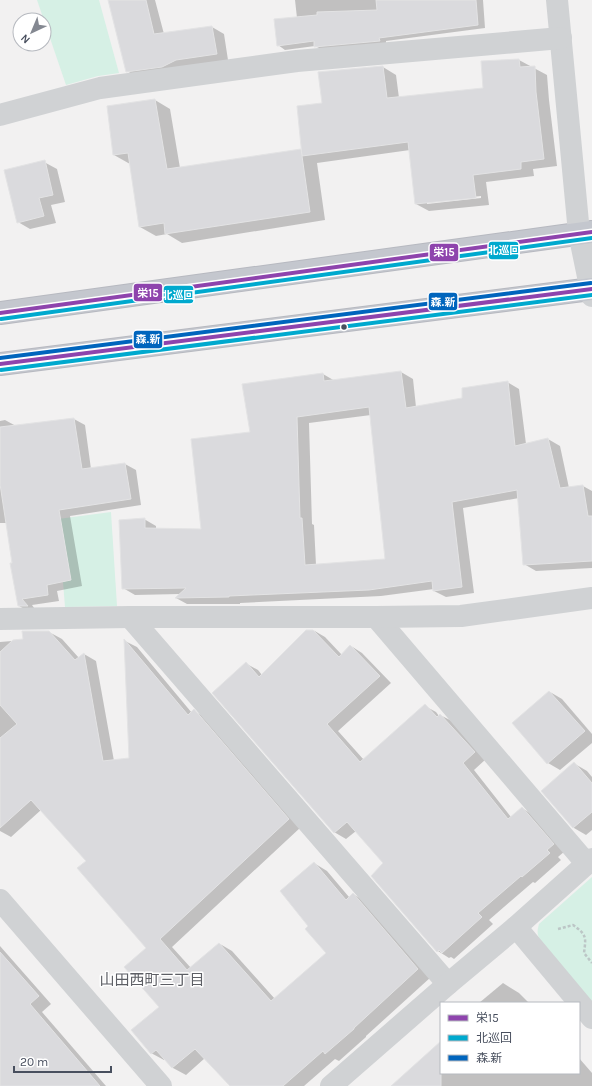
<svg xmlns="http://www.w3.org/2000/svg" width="592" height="1086" viewBox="0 0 592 1086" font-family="Karla,'Noto Sans JP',sans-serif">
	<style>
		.green { fill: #d6f0e5 }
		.shadow { fill: #0003; fill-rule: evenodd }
		.building { fill: #dadadd; stroke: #e3e3e4; fill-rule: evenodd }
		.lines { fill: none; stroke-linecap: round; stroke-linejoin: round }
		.trunk-casing { stroke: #b7b9c0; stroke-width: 24 }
		.path { stroke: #bcc6c6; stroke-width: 2.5; stroke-dasharray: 3 2; stroke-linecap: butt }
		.minor { stroke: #d0d2d4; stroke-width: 22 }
		.trunk { stroke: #c4c7ce; stroke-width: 22 }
		.bus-1-casing { stroke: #fff; stroke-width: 7 }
		.bus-2-casing { stroke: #fff; stroke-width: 7 }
		.bus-3-casing { stroke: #fff; stroke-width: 7 }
		.bus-1 { stroke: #8e44ad; stroke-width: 4 }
		.bus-2 { stroke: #00a9ce; stroke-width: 4 }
		.bus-3 { stroke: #0065bd; stroke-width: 4 }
		.bus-dot { fill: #484f5e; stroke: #fff; stroke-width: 1.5 }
		.labels { text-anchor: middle; stroke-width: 3; stroke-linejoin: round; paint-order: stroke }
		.neighbourhood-label { font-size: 15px; fill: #5d5f65; stroke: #fff }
		.line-badge { stroke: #fff; stroke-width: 1.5 }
		.badge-label { font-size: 11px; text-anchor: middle; font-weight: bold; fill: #fff }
	</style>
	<rect width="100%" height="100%" fill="#f2f1f1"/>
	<g class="green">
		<polygon points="37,0 99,0 119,73 98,76 66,85"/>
		<polygon points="111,512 117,606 65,607 58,519"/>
		<path d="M592,877V1003L540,940C537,934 537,931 539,924Z"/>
	</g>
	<g class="shadow">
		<polygon points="109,0 155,0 164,34 212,27 224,34 228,60 139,78 127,71"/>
		<polygon points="295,0 483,0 485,28 386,41 386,45 323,50 315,46 285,50 278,45 297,18"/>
		<path d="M519,60L547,75L549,100L557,166L533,169L534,176L486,182L489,205L429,211L416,204L410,150L317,163L325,220L182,243L167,234L156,236L140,227L130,164L114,155L155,100L170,109L180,168L301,150L303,151L323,104L383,67L396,75L399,98L484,89ZM481,196V198L427,204V202Z"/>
		<polygon points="44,162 57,169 65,202 51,205 56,223 30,229 18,222"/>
		<path d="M401,372L413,379L416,407L463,399L507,382L519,389L526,444L548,439L560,446L569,488L583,486L592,491V568L536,571L524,564L519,498L463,508L474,593L446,597L434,591V589L381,596L240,603V604H187L176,598L180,594L135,595L123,588L144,519L156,526V529L202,530L251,433L323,374L335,381ZM371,415L387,560L316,565L314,525L312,524L309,423Z"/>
		<polygon points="74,419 85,425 91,469 125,464 136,470 141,505 70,516 82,586 57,591 59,601 32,605 37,612 30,612 19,606 7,523 0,523 0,421 5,420 16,426"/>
		<polygon points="313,630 325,637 342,655 351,646 362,653 391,683 338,731 364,760 425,706 436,712 439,716 440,715 452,721 486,759 474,770 511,817 522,808 533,815 565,851 558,857 561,860 535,883 533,882 489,920 493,924 454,959 451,957 449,958 438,951 384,863 356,831 346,839 334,832 247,664 258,670 262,675"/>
		<polygon points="49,632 62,639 79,658 84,654 96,661 114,761 130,759 125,641 137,647 192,713 194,711 206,718 301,827 172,947 191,968 220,944 232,951 275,999 327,953 310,926 314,863 327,871 349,897 353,894 365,901 431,977 366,1036 366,1037 339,1061 335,1059 304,1086 230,1086 205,1058 186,1075 173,1068 165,1059 164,1060 151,1053 160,1007 147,948 87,861 41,810 11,837 0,831 0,642 24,640"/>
		<polygon points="550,692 562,699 592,734 592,743 560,770 548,763"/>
		<polygon points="575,764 587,771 592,777 592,830 586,835 574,828 542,791"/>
		<polygon points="0,946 51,1004 42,1012 106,1086 0,1086"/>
		<polygon points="503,983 519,993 529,1003 479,1003"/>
		<polygon points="441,1042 441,1073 579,1073 579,1058 592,1073 592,1086 392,1086"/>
	</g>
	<g class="building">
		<polygon points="108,0 146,0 154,34 212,26 217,54 176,60 162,67 126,72"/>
		<polygon points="376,0 476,0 478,25 379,38 380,41 314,47 314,41 277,46 274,19 317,15 317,12 377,10"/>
		<polygon points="519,59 520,67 535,66 536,92 544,159 521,162 521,169 473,175 476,198 415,204 408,142 302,156 297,106 322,103 318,72 383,66 387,98 483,88 481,61"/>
		<polygon points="155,99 167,169 301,149 310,212 165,234 164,223 139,227 128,153 113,155 107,106"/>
		<polygon points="45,160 53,195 39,198 44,216 17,223 4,170"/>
		<path d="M401,371L406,408L462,398V388L508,381L515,446L548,438L560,488L583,485L588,516H592V561L523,565L517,490L452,502L462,587L433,591L432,581L369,590L229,596V597L175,598L186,588L122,589L119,520L145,518V528L201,529L191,439L250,432L242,384L323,373L324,381ZM369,407L385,559L305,565L302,518H300L297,417Z"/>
		<polygon points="74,418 82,469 125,463 131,499 59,510 71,580 47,585 48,595 22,599 28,606 18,606 10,563 12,563 0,484 0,427"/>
		<polygon points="306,630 313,630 339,657 350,645 380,676 327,724 360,762 425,704 437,717 440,714 475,752 463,763 508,819 522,807 554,844 547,850 550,853 522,877 521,876 478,913 482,917 442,953 439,950 437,952 371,876 383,863 347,822 334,833 212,693 246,662 259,677"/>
		<polygon points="22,631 49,631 75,660 84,653 103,761 129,758 124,639 188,715 194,709 289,819 160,939 187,970 219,943 271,1001 326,953 305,929 308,926 280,891 314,862 346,900 353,893 418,969 354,1028 354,1029 325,1054 323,1051 283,1086 230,1086 195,1049 172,1068 156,1050 151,1054 131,1030 159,1007 124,967 146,948 77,868 86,861 31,800 0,828 0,738 17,724 0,705 0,652 13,640 23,639"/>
		<polygon points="549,691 585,731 547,764 512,723"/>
		<polygon points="574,762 592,783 592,812 573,828 541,791"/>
		<polygon points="0,952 39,996 30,1004 100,1086 0,1086"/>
		<polygon points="441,1041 441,1086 391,1086"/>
	</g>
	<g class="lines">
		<g class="trunk-casing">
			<g id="trunk">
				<polyline points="0,313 592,232"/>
				<polyline points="0,364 592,289"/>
			</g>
		</g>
		<path class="path" d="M558,929L573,925C587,935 586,937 584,953L592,963"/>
		<g class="minor">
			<polyline points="557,0 579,233 592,296"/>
			<polyline points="0,115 100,88 297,61 561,38"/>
			<polyline points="130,617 448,984"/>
			<polyline points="376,617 587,864"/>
			<polyline points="0,619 130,617 376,617 461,616 592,598"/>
			<polyline points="0,900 161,1086"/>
			<polyline points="516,927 592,1018"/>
			<polyline points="331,1086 448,984 516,927 592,859"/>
		</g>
		<use href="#trunk" class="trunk"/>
		<g class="bus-1-casing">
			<g id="bus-1">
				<polyline points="0,313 592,232"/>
				<polyline points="0,364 592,289"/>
			</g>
		</g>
		<g class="bus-2-casing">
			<g id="bus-2">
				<polyline points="1,319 592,238"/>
				<polyline points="1,370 592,295"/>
			</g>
		</g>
		<g class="bus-3-casing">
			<polyline id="bus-3" points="0,358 591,283"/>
		</g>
		<use href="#bus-1" class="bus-1"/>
		<use href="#bus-2" class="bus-2"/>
		<use href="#bus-3" class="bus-3"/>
	</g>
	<circle class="bus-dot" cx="344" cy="327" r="3.5"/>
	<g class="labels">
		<g class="neighbourhood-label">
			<text x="152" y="985">山田西町三丁目</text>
		</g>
	</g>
	<g class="line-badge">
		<rect x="488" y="241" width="31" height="19" rx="4" fill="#00a9ce"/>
		<rect x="429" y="243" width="30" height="19" rx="4" fill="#8e44ad"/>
		<rect x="133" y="283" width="30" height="19" rx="4" fill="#8e44ad"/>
		<rect x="163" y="285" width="31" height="19" rx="4" fill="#00a9ce"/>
		<rect x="428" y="292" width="30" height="19" rx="4" fill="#0065bd"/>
		<rect x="133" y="330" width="30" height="19" rx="4" fill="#0065bd"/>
	</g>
	<g class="badge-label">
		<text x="504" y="254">北巡回</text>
		<text x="444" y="256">栄15</text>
		<text x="148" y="297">栄15</text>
		<text x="178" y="299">北巡回</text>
		<text x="443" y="306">森.新</text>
		<text x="148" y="343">森.新</text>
	</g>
	<rect x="440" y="1002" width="140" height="72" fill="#ffffff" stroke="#b6b9bf"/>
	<rect x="448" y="1015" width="20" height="6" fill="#8e44ad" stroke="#b6b9bf"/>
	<text x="476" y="1022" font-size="12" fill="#484f5e">栄15</text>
	<rect x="448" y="1035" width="20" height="6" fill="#00a9ce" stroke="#b6b9bf"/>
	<text x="476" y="1042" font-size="12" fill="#484f5e">北巡回</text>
	<rect x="448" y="1055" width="20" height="6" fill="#0065bd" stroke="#b6b9bf"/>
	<text x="476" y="1062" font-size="12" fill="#484f5e">森.新</text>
	<g transform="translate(32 32) rotate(224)"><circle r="19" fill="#ffffff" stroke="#b6b9bf"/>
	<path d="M0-3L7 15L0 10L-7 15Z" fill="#848891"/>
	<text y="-6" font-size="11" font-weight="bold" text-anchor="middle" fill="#484f5e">N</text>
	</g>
	<path d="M14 1066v6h97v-6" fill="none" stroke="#484f5e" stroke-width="2"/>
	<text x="20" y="1066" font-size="12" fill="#484f5e" stroke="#ffffff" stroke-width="3" paint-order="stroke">20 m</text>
</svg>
